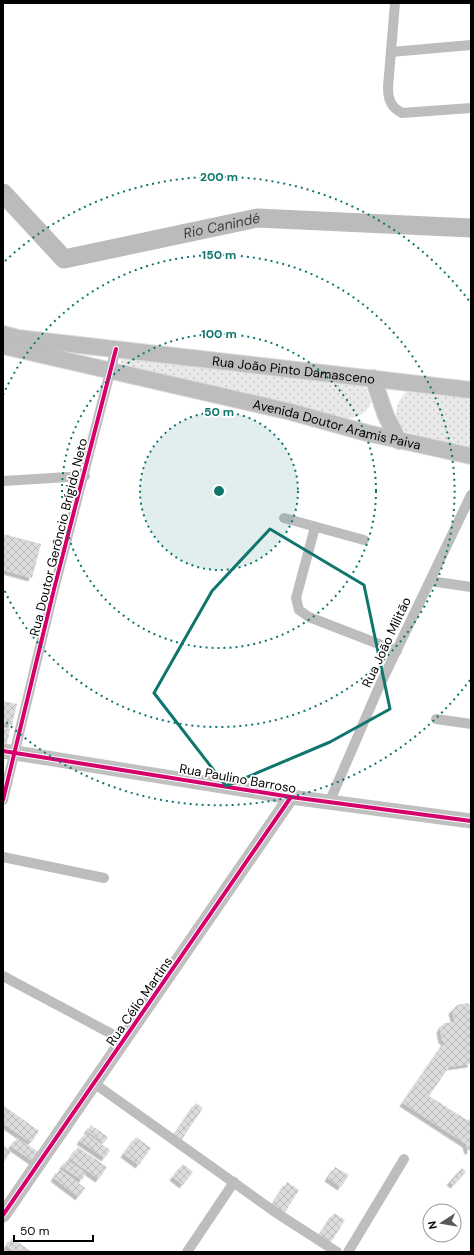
<svg xmlns="http://www.w3.org/2000/svg" width="474" height="1255" viewBox="0 0 474 1255" font-family="'DM Sans',sans-serif">
	<style>
		.park { fill: url(#park-dots) }
		.lines { fill: none; stroke-linecap: round; stroke-linejoin: round }
		.river { stroke: #bbb; stroke-width: 19 }
		.building { fill: url(#building-cross-hatch); filter: url(#shadow) }
		.primary-casing { stroke: #dbdbdb; stroke-width: 18 }
		.street { stroke: #bdbdbd; stroke-width: 10 }
		.secondary { stroke: #c0c0c0; stroke-width: 15 }
		.primary { stroke: #bdbdbd; stroke-width: 16 }
		.cycleway-casing { stroke: #fff; stroke-width: 6 }
		.cycleway { stroke: #d6006c; stroke-width: 4 }
		.marked { fill: none; stroke: #0f766e; stroke-width: 3; stroke-linejoin: round }
		.ring { fill: none; stroke: #0f766e; stroke-width: 2; stroke-dasharray: 2 4 }
		.labels { text-anchor: middle; stroke-width: 3.5; stroke-linejoin: round; paint-order: stroke }
		.street-label { font-size: 13px; fill: #000; stroke: #fff }
		.water-label { font-size: 14px; font-style: italic; fill: #3f3f3f; stroke: #fff }
		.centre { fill: #0f766e; stroke: #fff; stroke-width: 2 }
		.ring-label { font-size: 12px; text-anchor: middle; font-weight: bold; fill: #0f766e; stroke: #fff; stroke-width: 3.5; stroke-linejoin: round; paint-order: stroke }
	</style>
	<defs>
		<pattern id="park-dots" width="8" height="8" patternUnits="userSpaceOnUse"><rect width="8" height="8" fill="#e9e9e9"/><path d="M2 2h.1M6 6h.1" fill="none" stroke="#c6c6c6" stroke-width="1.8" stroke-linecap="round"/></pattern>
		<pattern id="building-cross-hatch" width="8" height="8" patternUnits="userSpaceOnUse"><rect width="8" height="8" fill="#dcdcdc"/><path d="M0 0l8 8M0 8l8-8" fill="none" stroke="#bbb"/></pattern>
		<filter id="shadow"><feDropShadow dx="-3.5" dy="3.5" stdDeviation="0" flood-color="#0004"/></filter>
	</defs>
	<rect width="100%" height="100%" fill="#fff"/>
	<g class="park">
		<path d="M126,355L357,381C367,387 377,402 365,412C359,417 351,418 344,419L126,365L121,363V358Z"/>
		<path d="M410,389L471,396V448L406,432C391,418 394,401 410,389Z"/>
	</g>
	<g class="lines">
		<path class="river" id="s1" d="M3,193L64,259L257,218L471,228"/>
	</g>
	<g class="building">
		<polygon points="3,534 41,544 32,578 3,570"/>
		<polygon points="3,701 17,704 12,725 3,723"/>
		<polygon points="3,728 10,729 7,744 3,743"/>
		<polygon points="467,1003 471,1006 471,1064 449,1067 429,1096 467,1120 471,1119 471,1150 468,1151 466,1144 403,1103 445,1042 442,1040 440,1029 444,1023 455,1022 452,1011 457,1005"/>
		<polygon points="196,1103 203,1108 180,1142 173,1137"/>
		<polygon points="3,1105 39,1131 31,1143 3,1123"/>
		<polygon points="91,1125 108,1137 104,1143 87,1131"/>
		<polygon points="86,1133 110,1150 105,1158 80,1141"/>
		<polygon points="136,1137 151,1148 139,1165 124,1154"/>
		<polygon points="17,1138 40,1153 34,1162 11,1146"/>
		<polygon points="3,1145 11,1151 3,1164"/>
		<polygon points="78,1147 107,1167 99,1179 70,1159"/>
		<polygon points="67,1160 86,1173 82,1180 62,1167"/>
		<polygon points="183,1164 193,1172 183,1185 173,1177"/>
		<polygon points="335,1167 349,1175 341,1187 328,1178"/>
		<polygon points="462,1168 466,1172 454,1185 450,1182"/>
		<polygon points="60,1169 85,1188 79,1197 54,1178"/>
		<polygon points="287,1182 299,1190 285,1212 273,1204"/>
		<polygon points="334,1213 345,1220 331,1242 320,1235"/>
		<polygon points="12,1238 32,1252 15,1252 7,1246"/>
	</g>
	<g class="lines">
		<g class="primary-casing">
			<g id="primary">
				<path id="s2" d="M3,334L18,338L471,390"/>
				<path id="s3" d="M3,346L291,412L367,433L471,456"/>
				<polyline points="373,378 386,416 399,441"/>
			</g>
		</g>
		<g class="street">
			<path d="M395,3L388,87C388,100 391,107 402,113L471,108"/>
			<polyline points="391,52 471,45"/>
			<polyline points="3,481 85,476"/>
			<polyline points="284,518 364,540"/>
			<polyline points="315,527 296,598 299,610 309,617 397,651"/>
			<polyline points="430,581 471,587"/>
			<polyline points="436,719 471,724"/>
			<polyline points="3,800 54,589 116,349"/>
			<polyline points="329,803 379,687 471,495"/>
			<polyline points="3,857 104,878"/>
			<polyline points="3,976 123,1040"/>
			<polyline points="95,1084 275,1212 337,1252"/>
			<polyline points="187,1252 234,1182"/>
			<polyline points="348,1252 404,1159"/>
		</g>
		<g class="secondary">
			<polyline points="3,751 291,797 471,821"/>
			<polyline points="3,1215 291,797"/>
		</g>
		<use href="#primary" class="primary"/>
		<g class="cycleway-casing">
			<g id="cycleway">
				<polyline points="3,751 291,797 471,821"/>
				<polyline points="3,800 54,589 116,349"/>
				<polyline points="3,1215 291,797"/>
			</g>
		</g>
		<use href="#cycleway" class="cycleway"/>
	</g>
	<path class="marked" d="M270,529L364,585L390,709L330,742L226,786L154,693L212,591Z"/>
	<circle cx="219" cy="491" r="79" fill="#0f766e" fill-opacity=".12"/>
	<g class="ring">
		<circle cx="219" cy="491" r="79"/>
		<circle cx="219" cy="491" r="157"/>
		<path d="M3 395A236 236 0 1 1 3 587"/>
		<path d="M470 680A314 314 0 0 1 5 721M5 261A314 314 0 0 1 470 302"/>
	</g>
	<g class="labels">
		<g class="street-label">
			<text dy="5" stroke="none"><textPath href="#s2" startOffset="293">Rua João Pinto Damasceno</textPath></text>
			<text dy="5" stroke="none"><textPath href="#s3" startOffset="343">Avenida Doutor Aramis Paiva</textPath></text>
			<text transform="translate(58 537) rotate(-76)" y="5">Rua Doutor Gerôncio Brígido Neto</text>
			<text transform="translate(386 642) rotate(-65)" y="5">Rua João Militão</text>
			<text transform="translate(238 778) rotate(10)" y="5">Rua Paulino Barroso</text>
			<text transform="translate(139 1001) rotate(-55)" y="5">Rua Célio Martins</text>
		</g>
		<g class="water-label">
			<text dy="5" stroke="none"><textPath href="#s1" startOffset="251">Rio Canindé</textPath></text>
		</g>
	</g>
	<circle cx="219" cy="491" r="6" class="centre"/>
	<g class="ring-label">
		<text x="219" y="181">200 m</text>
		<text x="219" y="259">150 m</text>
		<text x="219" y="338">100 m</text>
		<text x="219" y="416">50 m</text>
	</g>
	<rect width="474" height="1255" fill="none" stroke="#000000" stroke-width="8"/>
	<g transform="translate(442 1223) rotate(258)"><circle r="19" fill="#ffffff" stroke="#999999"/>
	<path d="M0-3L7 15L0 10L-7 15Z" fill="#595959"/>
	<text y="-6" font-size="11" font-weight="bold" text-anchor="middle" fill="#000000">N</text>
	</g>
	<path d="M14 1235v6h79v-6" fill="none" stroke="#000000" stroke-width="2"/>
	<text x="20" y="1235" font-size="12" fill="#000000" stroke="#ffffff" stroke-width="3" paint-order="stroke">50 m</text>
</svg>
